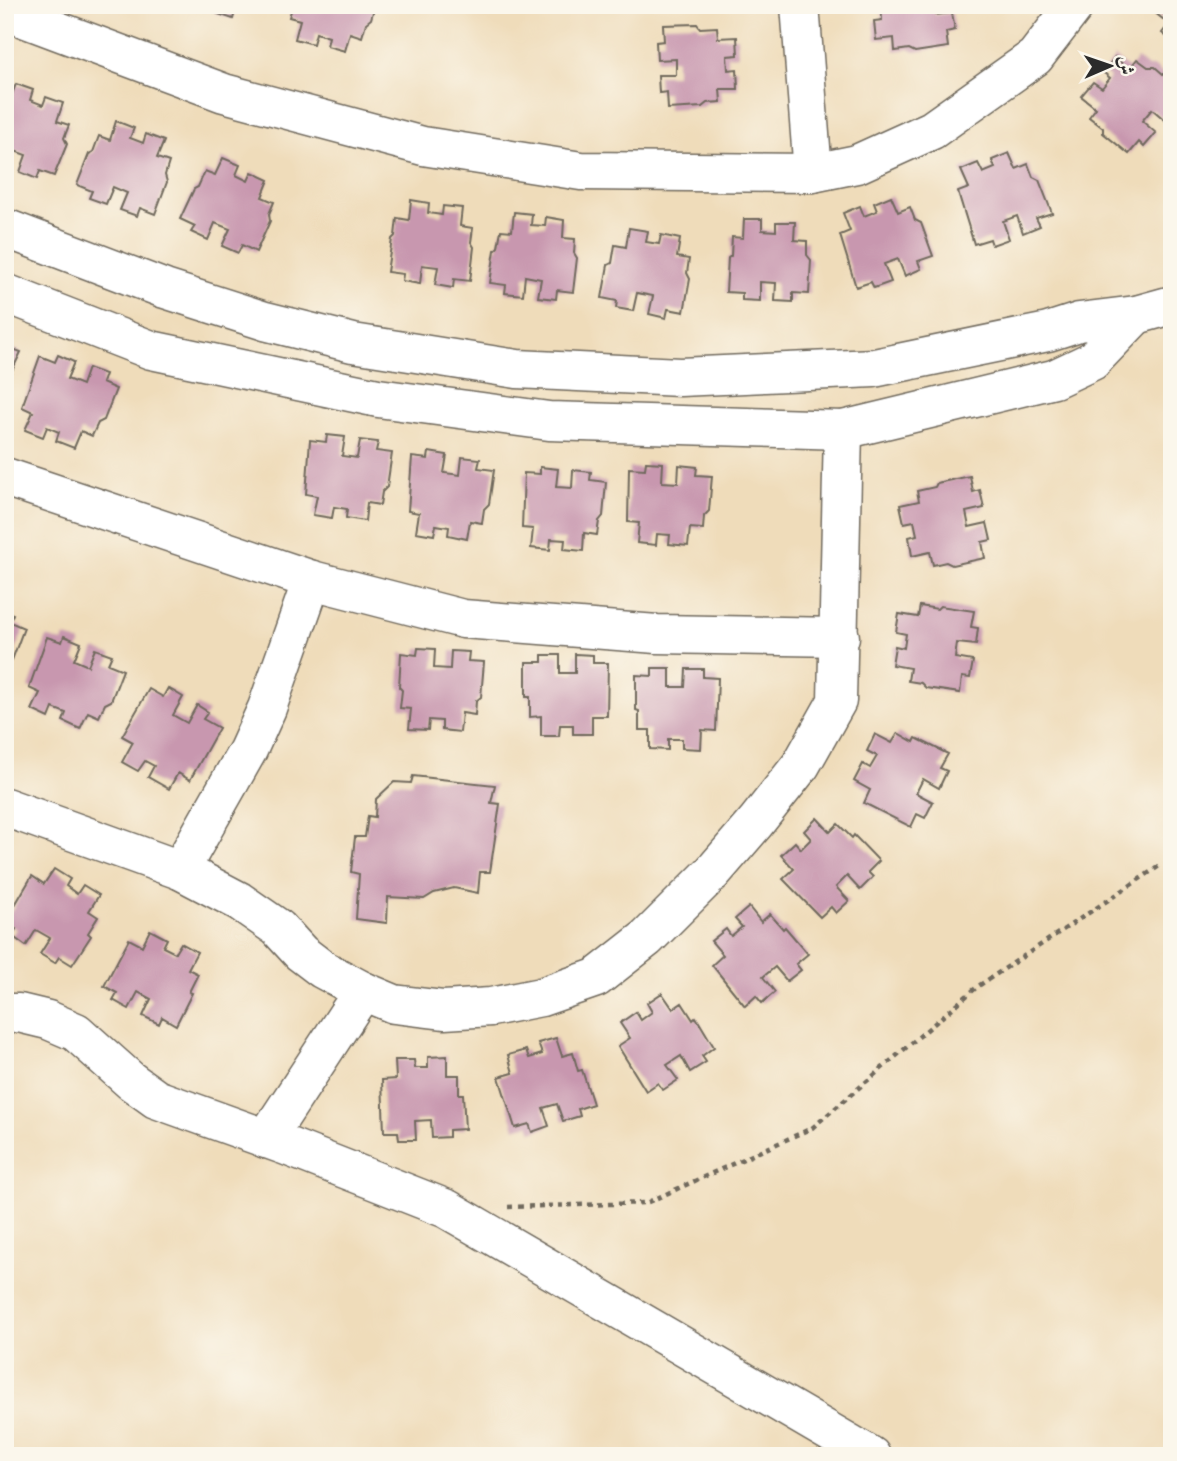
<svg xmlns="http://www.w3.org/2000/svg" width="1177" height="1461" viewBox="0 0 1177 1461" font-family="'EB Garamond',Amiri,serif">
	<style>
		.building { fill: #c897af }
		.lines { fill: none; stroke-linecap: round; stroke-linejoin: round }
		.minor-casing { stroke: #70695d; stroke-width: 41 }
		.path { stroke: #70695d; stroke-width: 4.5; stroke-dasharray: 5 5; stroke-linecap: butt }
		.minor { stroke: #fff; stroke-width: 38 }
	</style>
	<rect width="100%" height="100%" fill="#fbf7ec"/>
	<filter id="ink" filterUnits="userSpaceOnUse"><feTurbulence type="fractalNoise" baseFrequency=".0143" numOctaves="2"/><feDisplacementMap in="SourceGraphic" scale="14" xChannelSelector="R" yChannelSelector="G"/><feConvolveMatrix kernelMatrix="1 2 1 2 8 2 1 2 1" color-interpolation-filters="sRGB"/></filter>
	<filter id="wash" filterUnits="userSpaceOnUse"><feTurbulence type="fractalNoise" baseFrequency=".00686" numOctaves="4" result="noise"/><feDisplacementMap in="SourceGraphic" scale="28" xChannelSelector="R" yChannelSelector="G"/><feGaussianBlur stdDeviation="1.57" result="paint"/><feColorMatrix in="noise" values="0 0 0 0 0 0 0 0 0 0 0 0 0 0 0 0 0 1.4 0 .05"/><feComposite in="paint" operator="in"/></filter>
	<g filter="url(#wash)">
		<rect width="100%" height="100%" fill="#efdcba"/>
		<g id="blocks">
			<g class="building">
				<polygon points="218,5 237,5 233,19 215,13"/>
				<polygon points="293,5 375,5 371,19 366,23 362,37 350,33 345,51 327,46 329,37 316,33 313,44 295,39 300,20 289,17"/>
				<polygon points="881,5 933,5 935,15 952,13 955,30 946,32 948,47 915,52 909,49 895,51 894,38 876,40 874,21 882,20"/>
				<polygon points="1159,5 1172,5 1172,41 1162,33 1169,24 1154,12"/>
				<polygon points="697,24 700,28 717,27 718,38 737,37 738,55 727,56 728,70 737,69 738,89 720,89 721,102 707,103 702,107 668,109 667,92 659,93 658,75 676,75 676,59 657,60 656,42 664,41 663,25"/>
				<polygon points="1115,57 1129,69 1137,59 1148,67 1155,67 1172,82 1172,114 1166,121 1152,109 1142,121 1156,133 1144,147 1139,142 1129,154 1103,133 1103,128 1089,117 1096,108 1081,96 1093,82 1102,88 1110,78 1103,72"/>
				<polygon points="16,84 33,90 30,100 43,105 46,97 63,103 57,121 69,125 64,138 67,144 54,176 40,171 37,179 20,172 26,155 12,150 5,167 5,101 9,102"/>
				<polygon points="116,121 134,128 130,138 143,143 146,134 164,141 157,158 169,162 165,175 167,182 155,214 140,208 137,216 120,210 127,193 113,187 106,204 89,198 92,191 77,185 89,154 93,152 99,136 110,140"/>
				<polygon points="1009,153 1016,169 1028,164 1033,177 1039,180 1052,213 1036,218 1040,226 1023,233 1017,216 1003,221 1009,239 992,245 990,239 974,244 958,192 969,188 961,170 978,163 983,173 995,168 992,160"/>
				<polygon points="223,158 240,165 236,175 248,181 252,172 269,180 262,197 274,202 269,214 270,221 256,252 242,245 238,253 222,246 230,229 215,223 208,240 191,232 195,226 180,219 194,189 198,187 205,171 215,175"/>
				<polygon points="891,196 898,212 910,207 915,220 921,223 933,256 918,261 921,269 905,276 898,259 884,264 891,282 874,288 871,282 856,287 840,235 850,231 843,213 860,206 864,216 877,211 874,203"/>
				<polygon points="411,200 429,203 428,213 442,215 443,206 462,208 460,226 473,228 471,242 474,247 470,281 454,279 453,288 435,285 438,267 422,265 420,284 402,281 403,274 387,272 392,239 395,236 397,218 409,220"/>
				<polygon points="514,212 532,214 531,225 545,226 546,217 564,220 563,238 575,239 574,253 577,258 573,292 557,290 556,299 538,297 541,279 525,276 523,295 505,293 506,285 490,283 495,250 498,247 501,230 512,231"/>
				<polygon points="744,219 762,219 762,230 776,231 776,222 795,222 794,240 807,241 807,255 811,260 809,294 793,293 793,302 775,301 776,283 760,282 760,301 742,300 742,293 726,292 728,258 731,256 732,237 743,238"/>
				<polygon points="629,228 648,231 646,242 659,244 661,235 680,239 677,257 689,259 687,273 690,279 684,312 668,309 666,318 649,314 653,296 637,293 633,311 616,308 617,301 602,298 608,265 612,263 615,245 626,247"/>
				<polygon points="5,336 9,338 5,346 21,352 5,385"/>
				<polygon points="58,355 74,362 67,379 82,385 88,368 105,374 102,383 116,389 104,420 98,423 92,436 81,431 74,448 56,441 59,432 47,427 43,437 25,430 33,412 22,407 40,356 55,362"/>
				<polygon points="327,435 345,437 342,456 357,458 360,440 378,442 376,451 392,453 387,487 382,492 380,505 367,503 365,521 346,518 347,509 334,507 332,518 313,515 317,496 306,494 310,440 326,442"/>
				<polygon points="429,452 447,455 444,473 460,475 462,457 480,459 478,468 494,470 489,504 484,509 482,523 470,521 467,539 448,535 449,527 436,525 434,535 416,532 419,513 408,511 412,457 428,459"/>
				<polygon points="646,462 663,463 662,482 678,483 679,465 697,467 696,475 712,476 709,511 704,516 703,529 690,528 688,546 669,544 670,535 657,534 656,545 637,543 639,523 628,522 629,468 645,469"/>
				<polygon points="540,467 558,469 556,487 572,488 573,470 591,472 590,480 606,482 603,516 599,521 597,535 584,533 583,551 564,549 565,540 551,539 550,550 531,548 533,529 522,528 524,473 540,474"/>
				<polygon points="970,476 973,492 980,490 984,508 966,512 969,527 987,523 991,540 982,542 985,558 952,565 946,562 933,565 930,552 912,556 909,537 917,535 914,521 904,523 900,505 919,501 917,491 935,487 937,483"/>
				<polygon points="920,606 937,609 940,606 974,611 971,627 978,628 976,645 957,643 955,658 973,661 970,678 962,677 960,693 926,688 921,683 908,681 910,668 892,665 895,646 904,648 906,634 896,632 899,614 918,617"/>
				<polygon points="5,611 13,614 10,622 24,628 12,660 5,663"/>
				<polygon points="64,636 81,643 74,660 88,666 95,649 112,655 108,664 123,670 111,701 105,704 99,717 88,712 80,729 63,721 66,713 53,708 49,718 32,710 40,693 29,688 47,637 62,642"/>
				<polygon points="418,648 435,649 434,668 450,669 451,651 469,652 468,661 484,662 481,697 476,701 475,715 462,713 460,732 442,730 442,721 429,720 428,730 409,729 411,709 400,708 402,690 399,687 401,653 417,655"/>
				<polygon points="575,654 593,655 593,663 608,663 607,716 592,716 592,734 573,734 573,725 560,725 559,736 541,736 541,716 530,717 530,697 526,697 526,662 542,662 542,655 560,655 560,673 575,673"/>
				<polygon points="652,668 670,668 670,687 685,687 686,669 703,669 703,677 718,678 716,731 702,730 701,749 682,748 682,739 668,739 668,750 650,749 650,730 639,730 639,711 636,710 636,675 652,676"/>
				<polygon points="168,688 183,697 173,715 187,723 197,705 208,712 203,719 219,728 190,780 178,773 169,789 148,777 154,766 145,761 138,771 122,762 133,742 122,736 149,689 163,697"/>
				<polygon points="898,733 914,742 916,738 948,754 940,768 947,771 939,788 923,779 916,793 933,802 925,818 917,814 911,827 864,803 870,790 854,781 863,764 870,768 877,756 867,751 875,734 892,743"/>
				<polygon points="413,776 495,785 491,803 500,804 490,872 480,872 478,893 454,888 434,893 424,899 388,897 387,923 356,919 359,874 351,872 355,837 365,837 368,816 375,817 376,799 394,782 411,783"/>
				<polygon points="817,818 830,832 838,824 852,838 854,835 879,861 868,872 873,877 860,890 847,876 836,887 849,901 836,913 831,907 820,917 783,879 794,869 781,855 795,842 801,849 811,839 804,831"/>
				<polygon points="54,869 70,879 66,886 77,894 83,885 99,895 89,911 98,917 88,933 91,936 72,965 59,957 55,963 40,954 50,938 36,930 26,946 12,936 16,929 5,922 32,876 44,884"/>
				<polygon points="749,907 761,922 770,914 783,929 785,927 808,954 796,964 801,970 787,981 775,967 763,977 775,992 762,1003 756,996 745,1006 712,965 723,955 711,941 726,929 731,936 742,927 735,919"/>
				<polygon points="150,930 167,939 163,947 175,953 181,943 197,952 188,969 198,974 189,992 192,993 176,1025 162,1017 159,1024 143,1016 151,999 138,992 129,1009 113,1000 117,993 104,986 129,939 142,946"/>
				<polygon points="662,993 673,1009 682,1003 693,1020 696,1017 714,1047 702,1056 706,1062 690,1072 681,1056 667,1065 678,1080 663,1090 658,1083 646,1091 618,1046 630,1038 620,1023 636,1012 641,1020 652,1012 647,1003"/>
				<polygon points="556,1038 562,1056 573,1053 578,1071 582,1070 593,1104 578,1109 580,1116 563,1121 557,1104 543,1108 549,1126 532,1132 529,1124 515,1128 499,1077 513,1073 508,1055 526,1050 529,1058 542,1054 538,1043"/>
				<polygon points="447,1056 447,1075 459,1075 459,1094 463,1094 465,1129 449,1130 449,1137 432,1138 431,1120 415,1121 416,1140 399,1140 398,1132 384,1132 382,1080 396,1079 395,1060 414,1060 415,1068 428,1068 428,1057"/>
			</g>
		</g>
	</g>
	<g filter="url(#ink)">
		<use href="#blocks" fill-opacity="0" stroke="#70695d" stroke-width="2"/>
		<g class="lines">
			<g class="minor-casing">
				<g id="minor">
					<polyline points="800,5 813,173"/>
					<polyline points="5,11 224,93 423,146 581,171 813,173 857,164 932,130 1035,57 1075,5"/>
					<polyline points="5,228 165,289 265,321 353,343 517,369 680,377 874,368 1048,332 1079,322 1136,315 1172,305"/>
					<polyline points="5,293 151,350 378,398 549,421 843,430 1054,379 1092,361 1136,315"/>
					<polyline points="5,477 312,580 463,619 657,634 840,637"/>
					<polyline points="5,807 180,870 239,901 278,928 301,953 322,969 363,991 394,1004 444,1010 491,1007 541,997 596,978 647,938 712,873 756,822 801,765 837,701 843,430"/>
					<polyline points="180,870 248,750 267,708 312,580"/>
					<polyline points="5,1013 19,1013 48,1020 76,1032 131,1081 156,1099 284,1145 447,1209 871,1456"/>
					<polyline points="266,1139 363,991"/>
				</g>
			</g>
			<polyline class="path" points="508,1207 646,1203 812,1128 977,987 1161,865"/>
			<use href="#minor" class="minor"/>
		</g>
	</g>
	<rect width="1177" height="1461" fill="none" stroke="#fbf7ec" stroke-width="28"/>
	<g transform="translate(1110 66) rotate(88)" stroke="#fbf7ec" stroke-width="5" paint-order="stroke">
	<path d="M0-5L12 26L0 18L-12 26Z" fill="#2b2b2b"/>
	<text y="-10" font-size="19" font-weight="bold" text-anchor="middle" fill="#2b2b2b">ش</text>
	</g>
</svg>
